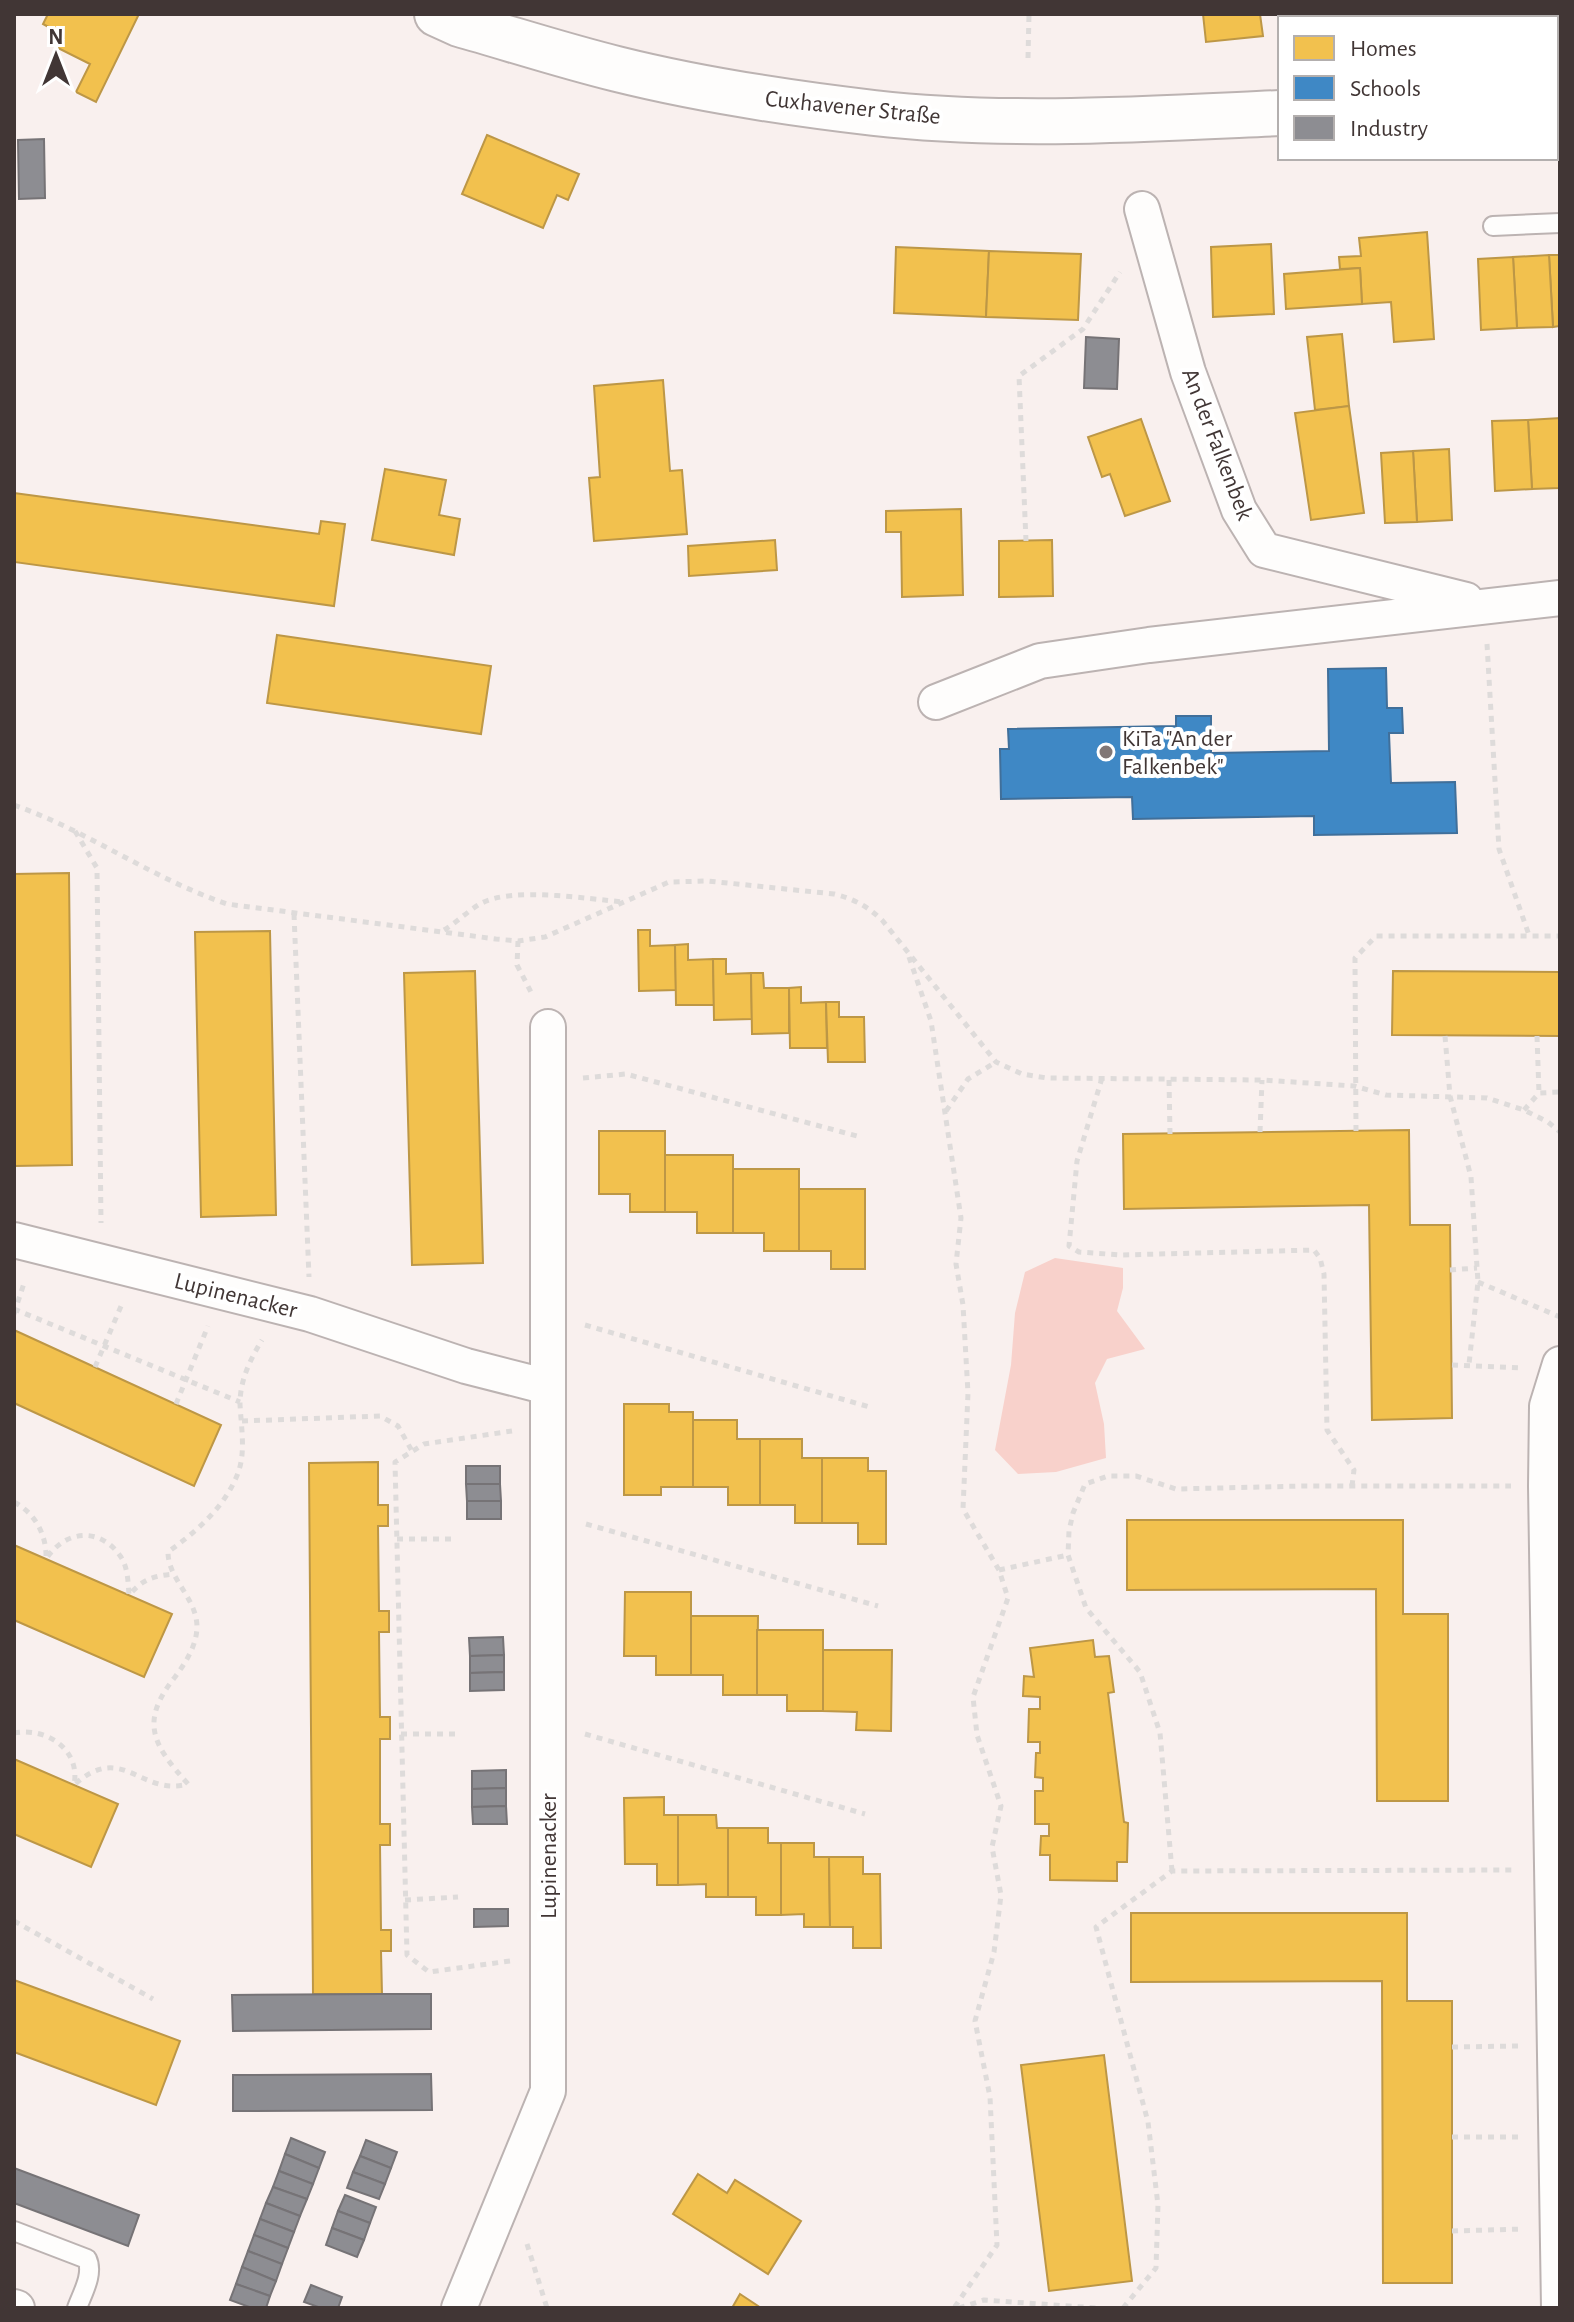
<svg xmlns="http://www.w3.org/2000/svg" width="1574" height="2322" viewBox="0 0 1574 2322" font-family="'Alegreya Sans',sans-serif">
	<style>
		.green { fill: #f8d1cb }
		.homes { fill: #f2c14e; stroke: #bd9746; stroke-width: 2 }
		.schools { fill: #3f88c5; stroke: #406f9a; stroke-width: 2 }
		.industry { fill: #8d8d92; stroke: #767376; stroke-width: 2 }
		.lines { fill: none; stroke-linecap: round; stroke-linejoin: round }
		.service-casing { stroke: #bcb3b2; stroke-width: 22 }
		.minor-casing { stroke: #bcb3b2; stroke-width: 38 }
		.primary-casing { stroke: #bcb3b2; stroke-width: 48 }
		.path { stroke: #dedbda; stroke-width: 5; stroke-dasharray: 6 6; stroke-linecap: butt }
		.service { stroke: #fefdfc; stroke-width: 18 }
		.minor { stroke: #fefdfc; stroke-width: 34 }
		.primary { stroke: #fefdfc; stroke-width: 44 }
		.poi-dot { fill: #817776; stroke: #fff; stroke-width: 3 }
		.labels { text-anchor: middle; stroke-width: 8; stroke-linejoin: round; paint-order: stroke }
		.street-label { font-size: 24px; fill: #413635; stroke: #fff }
		.poi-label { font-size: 24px; fill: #413635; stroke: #fff; text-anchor: start }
	</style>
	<rect width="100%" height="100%" fill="#f9f0ee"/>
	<polygon class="green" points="1055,1258 1123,1268 1123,1288 1117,1311 1145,1349 1107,1359 1095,1383 1104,1424 1106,1458 1056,1472 1018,1474 995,1450 1011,1365 1015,1313 1025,1272"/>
	<g class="homes">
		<polygon points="48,14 139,14 96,102 76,92 90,64 50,44 56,31 43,24"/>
		<polygon points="1203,14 1260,14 1263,36 1206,42"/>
		<polygon points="487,135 579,174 568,200 557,195 543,228 462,194"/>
		<polygon points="1427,232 1434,339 1394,342 1391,302 1362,304 1360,268 1340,269 1339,257 1361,256 1359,238"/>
		<polygon points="1271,244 1274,314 1213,317 1211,247"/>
		<polygon points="896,247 989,251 986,317 894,313"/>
		<polygon points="989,251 1081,254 1078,320 986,317"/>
		<polygon points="1549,255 1560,255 1560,326 1553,327"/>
		<polygon points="1549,255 1553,327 1517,328 1513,257"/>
		<polygon points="1513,257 1517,328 1481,330 1478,259"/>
		<polygon points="1360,268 1362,304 1286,309 1284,274"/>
		<polygon points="1342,334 1349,406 1315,410 1307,337"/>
		<polygon points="663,380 670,471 682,470 687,534 594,541 589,478 600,477 594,386"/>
		<polygon points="1349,406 1364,513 1311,520 1295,413"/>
		<polygon points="1560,418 1560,488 1532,489 1528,420"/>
		<polygon points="1141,419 1170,501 1125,516 1110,474 1102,477 1088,437"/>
		<polygon points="1528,420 1532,489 1495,491 1492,421"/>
		<polygon points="1449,449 1452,520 1417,522 1413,451"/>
		<polygon points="1413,451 1417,522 1385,523 1381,453"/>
		<polygon points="385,469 446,480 439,515 460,519 454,555 372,540"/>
		<polygon points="14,493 319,534 321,521 345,524 334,606 14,562"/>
		<polygon points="961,509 963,595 902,597 901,532 886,532 886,511"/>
		<polygon points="775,540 777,570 689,576 688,546"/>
		<polygon points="1052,540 1053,596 999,597 999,541"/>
		<polygon points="277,635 491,666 481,734 267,703"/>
		<polygon points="69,873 72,1165 14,1166 14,874"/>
		<polygon points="638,930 650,930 650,946 675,945 676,990 639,991"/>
		<polygon points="270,931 276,1215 201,1217 195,932"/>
		<polygon points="688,944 688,960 713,959 714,1005 676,1005 675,945"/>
		<polygon points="713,959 726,959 726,974 751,973 752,1019 714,1020"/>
		<polygon points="475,971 483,1263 412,1265 404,973"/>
		<polygon points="1393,971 1560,972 1560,1036 1392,1035"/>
		<polygon points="751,973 763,973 764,988 789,988 789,1033 752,1034"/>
		<polygon points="801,987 801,1003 826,1002 827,1048 790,1048 789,988"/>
		<polygon points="826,1002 839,1002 839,1017 864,1017 865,1062 828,1062"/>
		<polygon points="1409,1130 1410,1225 1450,1225 1452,1418 1372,1420 1369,1205 1124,1209 1123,1134"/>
		<polygon points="599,1131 665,1131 665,1212 630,1212 630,1194 599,1194"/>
		<polygon points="665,1155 733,1155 733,1233 697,1233 697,1212 665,1212"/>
		<polygon points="733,1169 799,1169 799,1251 764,1251 764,1233 733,1233"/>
		<polygon points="799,1189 865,1189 865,1269 831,1269 831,1251 799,1251"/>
		<polygon points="14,1330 221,1425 194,1486 14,1403"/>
		<polygon points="624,1404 669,1404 669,1412 693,1412 693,1487 661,1487 661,1495 624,1495"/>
		<polygon points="693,1420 737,1420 737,1439 760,1439 760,1505 728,1505 728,1487 693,1487"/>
		<polygon points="760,1439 802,1439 802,1458 822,1458 822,1523 795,1523 795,1505 760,1505"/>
		<polygon points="822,1458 868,1458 868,1471 886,1471 886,1544 858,1544 858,1523 822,1523"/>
		<polygon points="378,1462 378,1505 388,1505 388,1526 378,1526 379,1611 389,1611 389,1632 379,1632 380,1717 390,1717 390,1739 380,1739 380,1824 390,1824 390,1845 380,1845 381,1930 391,1930 391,1951 381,1951 382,1994 313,1994 309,1463"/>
		<polygon points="1127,1520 1403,1520 1403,1614 1448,1614 1448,1801 1377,1801 1376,1589 1127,1590"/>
		<polygon points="14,1545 172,1614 144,1677 14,1620"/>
		<polygon points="625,1592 691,1592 691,1675 656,1675 656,1656 624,1656"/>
		<polygon points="691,1616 758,1616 757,1695 723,1695 723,1675 691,1675"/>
		<polygon points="757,1630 823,1630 823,1711 787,1711 787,1695 757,1695"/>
		<polygon points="1093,1640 1095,1657 1109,1656 1114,1692 1108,1693 1124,1822 1128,1823 1127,1862 1117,1862 1117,1881 1050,1880 1050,1855 1040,1855 1041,1836 1049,1836 1049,1824 1035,1824 1035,1791 1043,1791 1043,1778 1035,1777 1036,1753 1040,1753 1040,1742 1028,1742 1029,1709 1040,1709 1040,1697 1023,1696 1024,1676 1034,1677 1030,1648"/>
		<polygon points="823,1650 892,1650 891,1731 856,1730 857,1712 823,1711"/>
		<polygon points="14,1759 118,1804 91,1867 14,1834"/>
		<polygon points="664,1797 664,1815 678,1815 678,1885 657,1885 657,1864 625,1864 624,1798"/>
		<polygon points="678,1815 716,1815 717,1828 728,1828 728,1897 706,1897 706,1884 678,1885"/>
		<polygon points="728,1828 768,1828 768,1843 781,1843 781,1915 756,1915 756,1897 728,1897"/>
		<polygon points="781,1843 814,1843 814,1857 829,1857 830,1927 804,1927 804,1914 781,1915"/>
		<polygon points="829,1857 863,1857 863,1874 880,1874 881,1948 853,1948 853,1927 830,1927"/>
		<polygon points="1131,1913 1407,1913 1407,2001 1452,2001 1452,2283 1383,2283 1382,1981 1131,1982"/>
		<polygon points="14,1980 180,2041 156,2105 14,2052"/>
		<polygon points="1104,2055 1132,2281 1049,2291 1021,2065"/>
		<polygon points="698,2174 727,2193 735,2180 801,2221 768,2274 673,2214"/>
		<polygon points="740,2294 761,2308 732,2308"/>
	</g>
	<polygon class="schools" points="1386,668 1387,708 1402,708 1403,733 1389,733 1391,783 1455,782 1457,833 1314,835 1314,816 1133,819 1132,797 1001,799 1000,749 1009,749 1008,729 1176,726 1176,716 1211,716 1211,753 1329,751 1328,669"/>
	<g class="industry">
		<polygon points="44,139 45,198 19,199 18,140"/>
		<polygon points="1086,337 1119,339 1117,389 1084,388"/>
		<rect x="466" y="1466" width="34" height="18"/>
		<polygon points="466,1484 500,1484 501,1501 467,1501"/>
		<rect x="467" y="1501" width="34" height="18"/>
		<polygon points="503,1637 504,1655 470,1656 469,1638"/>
		<polygon points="504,1655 504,1672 470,1673 470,1656"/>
		<polygon points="504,1672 504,1690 470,1691 470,1673"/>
		<polygon points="506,1770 506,1788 472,1789 472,1771"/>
		<polygon points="506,1788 506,1806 472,1807 472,1789"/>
		<polygon points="506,1806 507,1824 473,1824 472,1807"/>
		<polygon points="474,1909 508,1909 508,1926 474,1927"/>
		<polygon points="382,1994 431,1994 431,2029 233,2031 232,1995"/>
		<polygon points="431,2074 432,2110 233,2111 233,2075"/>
		<polygon points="291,2138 325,2152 319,2168 285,2154"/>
		<polygon points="366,2140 397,2152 391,2168 360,2156"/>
		<polygon points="285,2154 319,2168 313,2184 279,2171"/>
		<polygon points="360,2156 391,2168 385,2184 353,2172"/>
		<polygon points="14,2168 139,2215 128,2246 14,2203"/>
		<polygon points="279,2171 313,2184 307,2199 273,2187"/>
		<polygon points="353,2172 385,2184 379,2199 347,2188"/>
		<polygon points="273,2187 307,2199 300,2216 266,2203"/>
		<polygon points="345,2195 376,2207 370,2223 338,2211"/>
		<polygon points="266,2203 300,2216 294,2232 260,2219"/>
		<polygon points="338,2211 370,2223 364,2240 332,2228"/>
		<polygon points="260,2219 294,2232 288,2248 254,2235"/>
		<polygon points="332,2228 364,2240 357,2257 326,2245"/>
		<polygon points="254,2235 288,2248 282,2264 248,2251"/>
		<polygon points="248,2251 282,2264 276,2281 242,2267"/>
		<polygon points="242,2267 276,2281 270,2296 236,2284"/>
		<polygon points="236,2284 270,2296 266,2308 252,2308 230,2300"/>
		<polygon points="311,2285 342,2297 338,2308 321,2308 304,2302"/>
	</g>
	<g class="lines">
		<g class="service-casing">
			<g id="service">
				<polyline points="1493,226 1560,223"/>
				<path d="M14,2231L87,2259C94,2274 82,2294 77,2308"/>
			</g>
		</g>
		<g class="minor-casing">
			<g id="minor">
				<polyline points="1142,209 1188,372 1239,510 1264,550 1466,600"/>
				<polyline points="936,702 1040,661 1149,645 1560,598"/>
				<polyline points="14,1240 310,1314 466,1366 548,1387"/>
				<polyline points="14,2307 17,2308"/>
				<polyline points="459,2308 548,2091 548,1027"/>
				<polyline points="1559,2308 1546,1486 1547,1406 1560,1364"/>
			</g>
		</g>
		<g class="primary-casing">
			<g id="primary">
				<path d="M437,14L459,24C512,39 564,56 617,69C701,90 788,103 874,113C1007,128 1146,119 1280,113"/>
				<polyline points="1556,103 1560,103"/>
			</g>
		</g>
		<g class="path">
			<polyline points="1028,58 1029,14"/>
			<polyline points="1026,541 1019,376 1083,329 1120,272"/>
			<polyline points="1487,644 1499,849 1530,938"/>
			<path d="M14,805C88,831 153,879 227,904L496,939L518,941L545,937L669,882L708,881L834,894C854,899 867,906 882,920L996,1062L1022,1074L1047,1078L1262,1080L1354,1086L1386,1095L1487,1098L1524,1110L1548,1122L1560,1132"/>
			<polyline points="75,831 97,868 101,1223"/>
			<polyline points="294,914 309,1277"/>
			<path d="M444,930C457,922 468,911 480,904C511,886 587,899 624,902"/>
			<polyline points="518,941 517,965 533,996"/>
			<polyline points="909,957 931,1021 961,1218 956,1264 963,1305 968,1393 963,1509 999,1570 1008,1598 973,1697 977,1735 1001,1806 992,1847 1001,1895 994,1952 975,2021 990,2097 997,2245 954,2308"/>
			<polyline points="1445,1036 1450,1096 1471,1177 1478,1282 1469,1364"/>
			<polyline points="1537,1036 1539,1093"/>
			<polyline points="583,1078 626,1074 857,1136"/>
			<polyline points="1102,1078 1077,1161 1069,1246 1079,1252 1121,1255 1314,1250 1320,1258 1324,1274 1327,1430 1354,1470 1352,1486"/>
			<polyline points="1169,1080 1170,1134"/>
			<polyline points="1524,1110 1539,1093 1560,1092"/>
			<polyline points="946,1111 968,1079 996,1062"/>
			<polyline points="1356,1131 1355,958 1376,936 1560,936"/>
			<polyline points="1260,1132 1262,1080"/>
			<polyline points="1450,1270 1477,1268"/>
			<polyline points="1478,1282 1560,1317"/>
			<polyline points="14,1309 240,1402"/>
			<polyline points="14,1314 25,1280"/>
			<polyline points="585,1325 873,1408"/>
			<polyline points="1452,1365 1522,1368"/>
			<polyline points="95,1367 122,1304"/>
			<polyline points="176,1404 208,1326"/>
			<polyline points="242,1421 380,1416 398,1426 412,1451"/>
			<path d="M14,1502C35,1513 47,1535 46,1559C65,1530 100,1526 121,1557C128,1568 128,1582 129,1595C143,1579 153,1576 174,1574"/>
			<polyline points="586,1524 878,1606"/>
			<polyline points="397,1539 455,1539"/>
			<polyline points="999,1570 1068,1555"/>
			<path d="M14,1733C46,1727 81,1749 74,1785C123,1741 140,1797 188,1784C153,1745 139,1722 175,1677C186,1662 197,1645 197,1626C196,1597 168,1579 168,1552C197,1531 225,1507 238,1473C246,1452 241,1426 240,1404C240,1380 250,1360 262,1340"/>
			<polyline points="401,1734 457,1734"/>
			<polyline points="585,1734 865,1814"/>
			<polyline points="1172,1871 1160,1733 1140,1672 1086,1608 1068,1555 1069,1531 1073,1513 1085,1484 1108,1476 1136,1476 1176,1489 1305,1486 1511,1486"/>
			<polyline points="405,1900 458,1897"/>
			<polyline points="14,1921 153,1999"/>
			<polyline points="510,1961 429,1972 407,1955 395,1462 424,1444 512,1431"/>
			<polyline points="1452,2047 1519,2046"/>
			<polyline points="1452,2137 1519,2137"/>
			<polyline points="1452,2231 1523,2229"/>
			<polyline points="527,2244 547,2308"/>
			<polyline points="959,2308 984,2300 1096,2308"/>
			<polyline points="1123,2308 1156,2268 1158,2205 1148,2122 1096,1927 1172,1871 1516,1870"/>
		</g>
		<use href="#service" class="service"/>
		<use href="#minor" class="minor"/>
		<use href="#primary" class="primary"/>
	</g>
	<circle class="poi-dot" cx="1106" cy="752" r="8"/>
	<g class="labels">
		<g class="street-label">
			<text transform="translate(853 107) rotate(6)" y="8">Cuxhavener Straße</text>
			<text transform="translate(1218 444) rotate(69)" y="8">An der Falkenbek</text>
			<text transform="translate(236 1295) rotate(14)" y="8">Lupinenacker</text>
			<text transform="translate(548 1856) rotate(-90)" y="8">Lupinenacker</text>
		</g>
		<g class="poi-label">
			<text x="1122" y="746">KiTa "An der<tspan x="1122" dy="28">Falkenbek"</tspan></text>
		</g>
	</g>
	<rect width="1574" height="2322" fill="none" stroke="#413635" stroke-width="32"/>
	<rect x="1278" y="16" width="280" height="144" fill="#ffffff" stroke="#b3afae" stroke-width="2"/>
	<rect x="1294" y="36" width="40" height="24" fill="#f2c14e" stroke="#b3afae" stroke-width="2"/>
	<text x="1350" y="56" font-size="24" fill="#413635">Homes</text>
	<rect x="1294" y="76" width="40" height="24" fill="#3f88c5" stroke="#b3afae" stroke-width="2"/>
	<text x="1350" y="96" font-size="24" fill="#413635">Schools</text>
	<rect x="1294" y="116" width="40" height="24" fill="#8d8d92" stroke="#b3afae" stroke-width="2"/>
	<text x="1350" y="136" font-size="24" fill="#413635">Industry</text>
	<g transform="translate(56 56)" stroke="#ffffff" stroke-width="6" paint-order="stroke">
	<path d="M0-6L14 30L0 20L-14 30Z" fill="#413635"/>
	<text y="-12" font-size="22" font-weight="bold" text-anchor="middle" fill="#413635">N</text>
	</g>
</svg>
